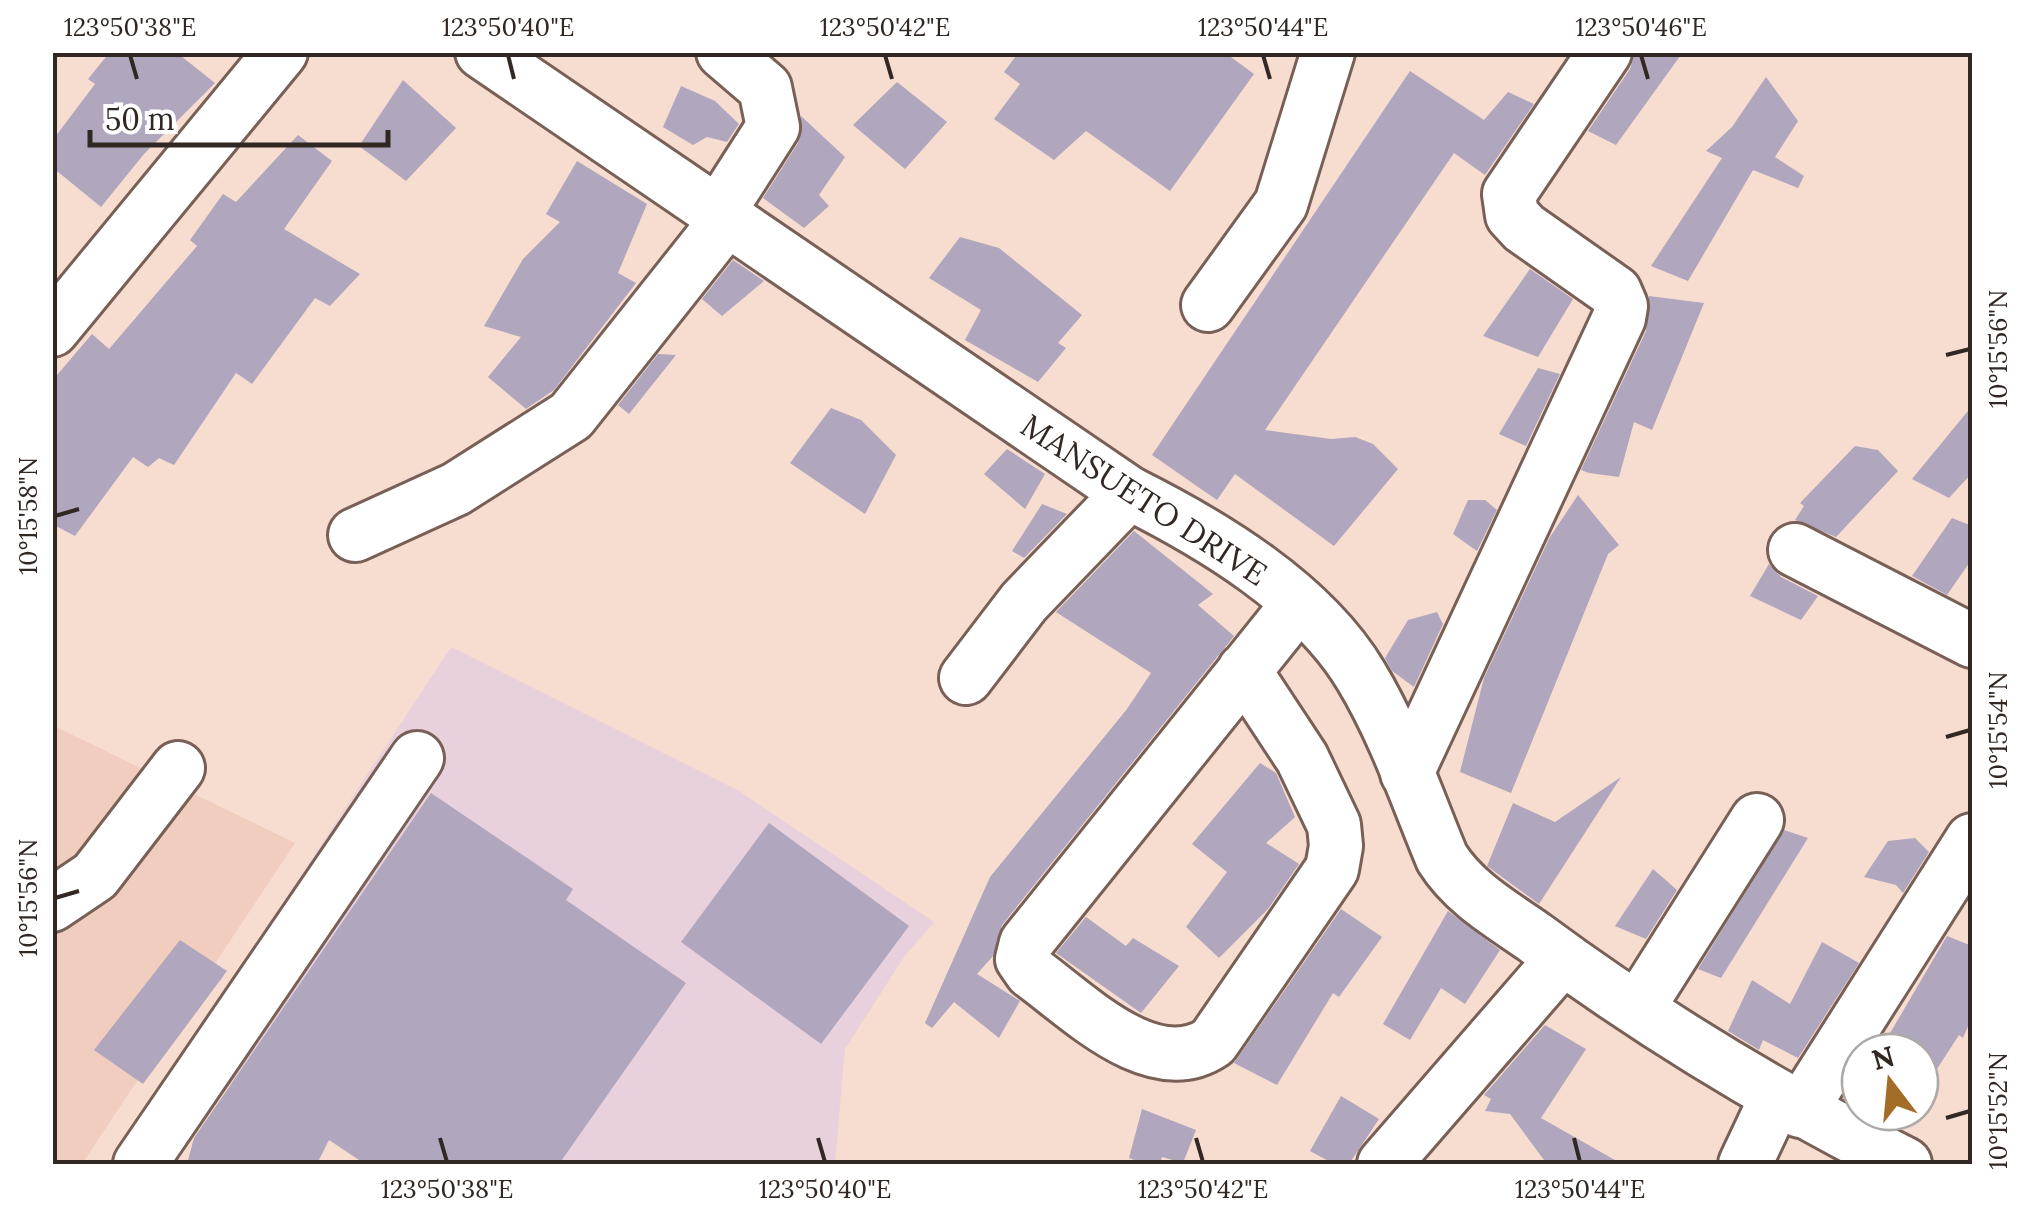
<svg xmlns="http://www.w3.org/2000/svg" width="2025" height="1217" viewBox="0 0 2025 1217" font-family="Lora,serif">
	<style>
		.built { fill: #f1cdbf }
		.industrial { fill: #e8d1dd }
		.building { fill: #b0a6bd }
		.lines { fill: none; stroke-linecap: round; stroke-linejoin: round }
		.minor-casing { stroke: #786056; stroke-width: 58 }
		.minor { stroke: #fff; stroke-width: 52 }
		.ticks { fill: none; stroke: #322823; stroke-width: 4 }
		.labels { text-anchor: middle; stroke-width: 8; stroke-linejoin: round; paint-order: stroke }
		.street-label { font-size: 32px; fill: #322823; stroke: #fff }
		.neatline { fill: none; stroke: #322823; stroke-width: 4 }
		.ticks-label { font-size: 25px; text-anchor: middle; fill: #322823 }
	</style>
	<rect width="100%" height="100%" fill="#f7dcd0"/>
	<polygon class="built" points="52,725 295,843 82,1164 53,1164"/>
	<polygon class="industrial" points="451,647 739,791 934,922 904,957 845,1049 835,1164 375,1164 183,1055"/>
	<g class="building">
		<polygon points="110,52 176,52 215,83 144,154 101,207 52,167 52,141 95,84 88,79"/>
		<polygon points="1019,52 1224,52 1254,74 1170,191 1086,131 1054,160 994,119 1020,84 1004,72"/>
		<polygon points="1635,52 1683,52 1616,145 1588,131 1630,69"/>
		<polygon points="1410,71 1484,120 1508,92 1534,104 1485,175 1454,153 1265,430 1331,439 1355,437 1373,444 1398,469 1334,546 1235,474 1217,500 1152,455"/>
		<polygon points="1766,77 1798,121 1775,157 1804,176 1798,188 1753,170 1688,281 1651,266 1722,158 1706,151 1732,127"/>
		<polygon points="403,80 456,128 406,181 359,146"/>
		<polygon points="897,82 947,122 905,169 853,125"/>
		<polygon points="681,86 715,101 739,124 727,142 707,137 693,145 663,127"/>
		<polygon points="801,116 845,157 819,195 829,206 804,228 763,198 798,143"/>
		<polygon points="298,135 332,161 284,229 360,274 330,306 315,298 252,384 236,373 174,465 159,458 148,467 133,457 75,536 52,524 52,381 92,334 109,349 197,246 190,240 223,194 236,202"/>
		<polygon points="577,161 647,204 618,273 636,283 554,390 526,409 488,377 521,337 484,326 523,259 560,222 546,214"/>
		<polygon points="960,237 999,248 1082,315 1058,343 1066,348 1038,382 965,340 981,310 929,278"/>
		<polygon points="733,260 764,281 722,316 702,299"/>
		<polygon points="1530,269 1573,299 1538,357 1483,336"/>
		<polygon points="1649,296 1704,303 1652,430 1634,422 1619,477 1589,473 1581,470 1646,331"/>
		<polygon points="658,354 676,355 629,414 618,405"/>
		<polygon points="1538,368 1560,374 1526,446 1499,434"/>
		<polygon points="1972,406 1972,473 1949,498 1912,479"/>
		<polygon points="831,408 861,420 896,455 865,514 790,463"/>
		<polygon points="1855,446 1878,450 1898,471 1836,537 1795,520 1804,506 1800,503"/>
		<polygon points="1007,449 1045,474 1025,509 984,474"/>
		<polygon points="1578,495 1619,545 1608,554 1511,793 1460,772 1484,678 1550,537"/>
		<polygon points="1468,500 1485,500 1497,510 1477,551 1453,534"/>
		<polygon points="1042,504 1067,514 1024,558 1012,551"/>
		<polygon points="1952,518 1972,526 1972,559 1947,595 1912,576"/>
		<polygon points="1134,531 1213,594 1198,605 1234,636 1002,925 993,956 977,974 1020,1001 999,1038 954,1002 932,1028 925,1023 990,877 1127,709 1151,673 1056,612"/>
		<polygon points="1769,564 1781,577 1818,596 1801,620 1750,596"/>
		<polygon points="1437,612 1443,624 1414,687 1392,671 1385,658 1408,620"/>
		<polygon points="1260,763 1276,773 1295,817 1266,843 1299,864 1268,909 1219,958 1186,927 1227,872 1192,844"/>
		<polygon points="1621,777 1539,904 1487,866 1513,803 1555,822"/>
		<polygon points="431,793 573,889 566,900 686,983 559,1164 365,1164 329,1140 317,1164 187,1164 194,1138"/>
		<polygon points="769,823 909,926 821,1044 681,942"/>
		<polygon points="1784,830 1808,838 1721,978 1698,969"/>
		<polygon points="1915,838 1929,852 1903,893 1896,885 1864,877 1888,841"/>
		<polygon points="1653,869 1677,890 1646,939 1615,926"/>
		<polygon points="1341,909 1382,937 1339,997 1333,993 1277,1085 1234,1063"/>
		<polygon points="1448,911 1500,950 1465,1004 1441,988 1410,1040 1383,1024"/>
		<polygon points="1086,917 1126,946 1133,938 1179,966 1141,1013 1056,953"/>
		<polygon points="1947,936 1972,946 1972,1017 1963,1038 1959,1035 1920,1095 1920,1052 1879,1052"/>
		<polygon points="180,940 227,971 143,1084 94,1050"/>
		<polygon points="1822,942 1859,963 1798,1058 1763,1040 1759,1050 1728,1031 1752,980 1790,1004"/>
		<polygon points="1545,1025 1586,1049 1541,1118 1622,1164 1547,1164 1510,1114 1485,1111 1491,1099 1484,1095"/>
		<polygon points="1341,1096 1379,1119 1349,1164 1334,1164 1310,1151"/>
		<polygon points="1142,1109 1196,1130 1183,1163 1162,1157 1160,1164 1146,1164 1129,1158"/>
	</g>
	<g class="lines">
		<g class="minor-casing">
			<g id="minor">
				<path d="M482,52L1129,493C1211,534 1312,594 1361,676C1395,732 1417,798 1442,858C1464,893 1501,914 1534,937C1650,1023 1776,1099 1905,1164"/>
				<polyline points="716,216 773,127 765,88 723,52"/>
				<polyline points="1208,305 1281,204 1328,52"/>
				<polyline points="52,330 281,52"/>
				<polyline points="355,535 456,489 571,416 725,222"/>
				<polyline points="1795,550 1972,641"/>
				<path d="M1244,670L1302,758L1334,825L1336,846L1332,869L1213,1042C1153,1083 1077,1005 1031,972L1022,959L1026,943L1299,603"/>
				<polyline points="966,678 1024,602 1129,493"/>
				<polyline points="1407,773 1619,318 1621,306 1615,292 1524,228 1512,215 1509,194 1605,52"/>
				<polyline points="52,905 95,876 178,768"/>
				<polyline points="1638,1008 1757,820"/>
				<polyline points="1800,1111 1972,840"/>
				<polyline points="140,1164 417,758"/>
				<polyline points="1384,1164 1562,959"/>
				<polyline points="1745,1164 1777,1096"/>
			</g>
		</g>
		<use href="#minor" class="minor"/>
	</g>
	<path class="ticks" d="M130,55L137,79M508,55L514,79M885,55L892,79M1263,55L1270,79M1641,55L1648,79M1946,355L1970,349M55,516L79,509M1946,737L1970,730M55,898L79,891M1946,1118L1970,1111M440,1138L447,1162M818,1138L825,1162M1196,1138L1203,1162M1574,1138L1580,1162"/>
	<g class="labels">
		<g class="street-label">
			<text transform="translate(1144 500) rotate(33)" y="11">MANSUETO DRIVE</text>
		</g>
	</g>
	<rect width="2025" height="1217" fill="none" stroke="#ffffff" stroke-width="110"/>
	<g transform="translate(1890 1082) rotate(344)"><circle r="48" fill="#ffffff" stroke="#ada9a7" stroke-width="2.5"/>
	<path d="M0-8L18 38L0 25L-18 38Z" fill="#a36c27"/>
	<text y="-15" font-size="28" font-weight="bold" text-anchor="middle" fill="#322823">N</text>
	</g>
	<path d="M90 130v15h298v-15" fill="none" stroke="#322823" stroke-width="5"/>
	<text x="105" y="130" font-size="30" fill="#322823" stroke="#ffffff" stroke-width="8" paint-order="stroke">50 m</text>
	<rect x="55" y="55" width="1915" height="1107" class="neatline"/>
	<g class="ticks-label">
		<text x="130" y="36">123°50'38"E</text>
		<text x="508" y="36">123°50'40"E</text>
		<text x="885" y="36">123°50'42"E</text>
		<text x="1263" y="36">123°50'44"E</text>
		<text x="1641" y="36">123°50'46"E</text>
		<text transform="translate(1998 349) rotate(-90)" y="9">10°15'56"N</text>
		<text transform="translate(28 516) rotate(-90)" y="9">10°15'58"N</text>
		<text transform="translate(1998 730) rotate(-90)" y="9">10°15'54"N</text>
		<text transform="translate(28 898) rotate(-90)" y="9">10°15'56"N</text>
		<text transform="translate(1998 1111) rotate(-90)" y="9">10°15'52"N</text>
		<text x="447" y="1198">123°50'38"E</text>
		<text x="825" y="1198">123°50'40"E</text>
		<text x="1203" y="1198">123°50'42"E</text>
		<text x="1580" y="1198">123°50'44"E</text>
	</g>
</svg>
